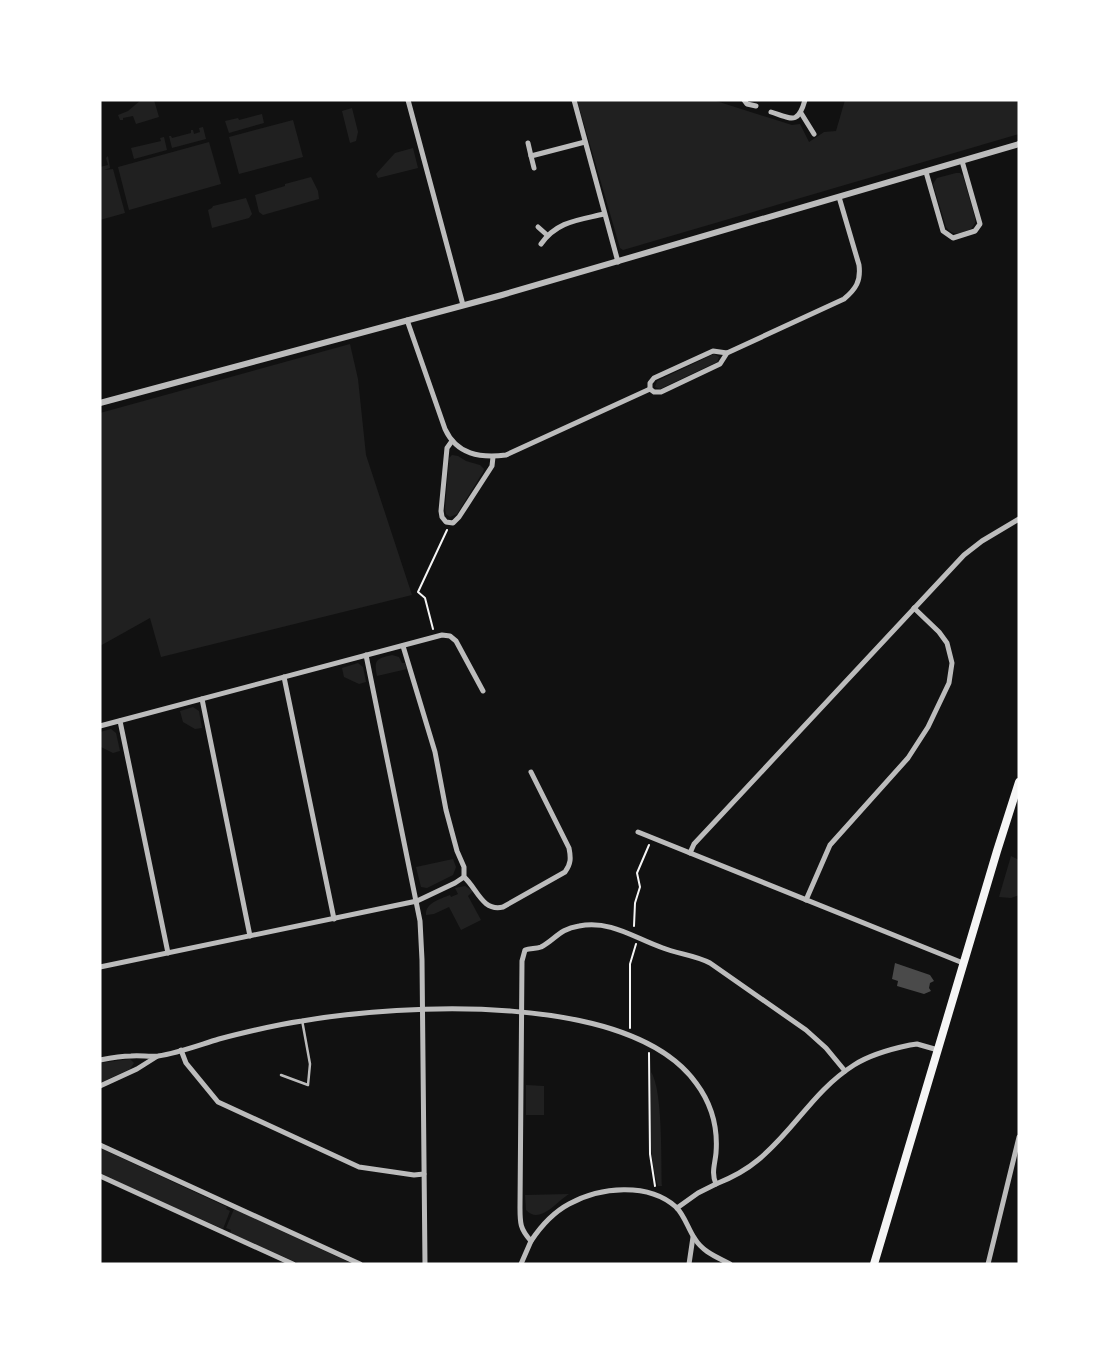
<svg xmlns="http://www.w3.org/2000/svg" width="1119" height="1364" viewBox="0 0 1119 1364" font-family="Manrope,sans-serif">
	<style>
		.green { fill: #202020 }
		.building { fill: #4a4a4a }
		.lines { fill: none; stroke-linecap: round; stroke-linejoin: round }
		.path { stroke: #f5f5f5; stroke-width: 2 }
		.service { stroke: #bcbcbc; stroke-width: 2.5 }
		.minor { stroke: #bcbcbc; stroke-width: 5 }
		.tertiary { stroke: #bcbcbc; stroke-width: 6 }
		.trunk { stroke: #f5f5f5; stroke-width: 8 }
	</style>
	<rect width="100%" height="100%" fill="#111"/>
	<g class="green">
		<polygon points="141,100 154,100 159,117 136,124 133,116 123,118 123,120 120,120 118,115 128,111"/>
		<polygon points="577,100 713,100 792,125 800,124 809,142 824,132 836,131 845,100 1019,100 1019,134 623,250 620,248"/>
		<polygon points="352,108 358,132 356,141 350,143 342,111"/>
		<polygon points="262,114 264,123 229,133 225,121 238,118 239,120"/>
		<polygon points="293,120 303,157 239,174 229,137"/>
		<polygon points="203,127 206,139 172,148 169,136 171,136 172,138 191,133 191,130 193,130 194,134 200,132 199,128"/>
		<polygon points="164,137 167,150 134,159 131,148 161,141 160,138"/>
		<polygon points="209,142 221,184 129,210 118,167"/>
		<polygon points="413,148 418,168 378,178 376,174 395,153"/>
		<polygon points="108,156 110,168 104,170 113,169 125,213 100,220 100,167 108,165 106,158"/>
		<path d="M956,173H960L963,176L975,218V223L971,229C962,233 953,237 946,227L933,184L937,178Z"/>
		<polygon points="311,177 318,191 319,199 263,215 259,212 255,195 285,186 285,184"/>
		<polygon points="246,198 252,214 249,218 212,228 208,210 212,208 213,206"/>
		<polygon points="350,344 358,379 366,455 412,595 161,657 150,618 100,646 100,413"/>
		<polygon points="714,354 719,357 717,362 660,389 655,387 657,381"/>
		<polygon points="452,455 458,456 466,461 480,465 484,469 483,472 457,514 450,517 446,514 445,509 449,458"/>
		<path d="M392,655L399,657L402,663H405L407,669L377,676C374,659 376,659 392,655Z"/>
		<polygon points="358,663 363,667 366,682 359,684 344,677 342,668"/>
		<polygon points="193,707 199,711 202,728 195,729 183,722 180,711"/>
		<polygon points="111,729 116,733 120,751 113,753 101,747 100,732"/>
		<polygon points="1011,856 1019,860 1019,895 1011,898 999,897"/>
		<polygon points="453,859 456,867 453,875 427,888 421,887 416,867"/>
		<path d="M465,886L473,891L468,896L481,920L461,930L449,907L434,914L426,915C425,903 440,899 450,895L451,897L458,894L455,888Z"/>
		<polygon points="130,1059 134,1063 130,1069 100,1083 100,1063"/>
		<path d="M651,1072C663,1090 661,1161 662,1186H658C647,1152 651,1108 651,1072Z"/>
		<polygon points="526,1085 544,1086 544,1115 526,1115"/>
		<polygon points="100,1148 227,1207 226,1209 230,1211 223,1229 100,1174"/>
		<path d="M569,1194C556,1202 540,1225 526,1210L525,1195Z"/>
		<polygon points="234,1209 353,1264 300,1264 230,1233 231,1230 226,1228"/>
	</g>
	<polygon class="building" points="895,963 930,975 934,981 930,983 929,988 931,991 924,994 897,986 898,981 892,979"/>
	<g class="lines">
		<g class="path">
			<polyline points="433,629 425,598 418,592 447,530"/>
			<polyline points="634,926 635,903 640,887 637,873 649,845"/>
			<polyline points="630,1028 630,964 636,944"/>
			<polyline points="649,1053 650,1154 655,1186"/>
		</g>
		<polyline class="service" points="281,1075 308,1085 310,1064 302,1020"/>
		<g class="minor">
			<polyline points="408,100 463,305"/>
			<polyline points="574,100 618,262"/>
			<polyline points="744,100 747,104 756,106"/>
			<path d="M771,112C792,119 798,125 805,100"/>
			<polyline points="801,113 814,134"/>
			<polyline points="528,143 531,156"/>
			<polyline points="534,168 531,156 585,142"/>
			<polyline points="926,172 943,231 953,238 975,231 980,224 962,161"/>
			<polyline points="538,227 547,235"/>
			<path d="M541,244C557,221 579,220 604,214"/>
			<path d="M407,320L445,429C457,455 480,458 506,455L650,389L654,392H661L720,364L727,353L844,299C856,289 861,281 859,265L839,197"/>
			<polyline points="650,389 650,383 654,378 713,351 727,353"/>
			<polyline points="452,441 447,448 441,511 442,517 446,522 453,523 459,517 492,466 493,457"/>
			<path d="M403,646L435,752L446,810L457,851L464,867V877C477,888 482,912 503,907L565,872C571,864 571,858 569,848L531,772"/>
			<polyline points="366,655 420,921 422,960 425,1264"/>
			<polyline points="284,677 334,919"/>
			<polyline points="202,699 250,936"/>
			<polyline points="120,721 168,953"/>
			<polyline points="100,726 442,635 450,636 456,641 483,691"/>
			<polyline points="638,832 963,963"/>
			<polyline points="690,853 694,844 964,555 982,541 1019,519"/>
			<polyline points="806,900 830,845 908,758 928,727 949,683 952,663 947,643 939,632 914,608"/>
			<polyline points="100,967 417,901 455,883 464,877"/>
			<polyline points="181,1050 186,1063 218,1102 359,1167 414,1175 424,1174"/>
			<path d="M100,1060C110,1058 121,1056 131,1056C140,1055 149,1057 158,1056C178,1053 199,1045 219,1039C246,1032 274,1025 302,1021C402,1004 630,991 696,1083C711,1103 718,1128 716,1153C715,1164 711,1173 716,1184L698,1193L677,1208"/>
			<polyline points="100,1086 137,1069 156,1057"/>
			<polyline points="100,1145 360,1264"/>
			<polyline points="100,1176 293,1264"/>
			<path d="M716,1184C731,1178 745,1171 758,1160C794,1131 813,1091 854,1065C871,1054 891,1049 910,1045L917,1044L938,1050"/>
			<path d="M531,1241C541,1226 554,1212 569,1204C600,1187 648,1182 676,1207C685,1216 688,1229 695,1239C703,1252 717,1257 730,1264"/>
			<path d="M521,1264L531,1241C520,1229 520,1223 520,1208L522,961L525,950C530,948 536,949 541,947C556,939 559,929 579,926C611,920 634,938 663,948C678,954 695,955 710,963L806,1030L826,1048L845,1071"/>
			<polyline points="689,1264 693,1237"/>
			<polyline points="988,1264 1019,1137"/>
		</g>
		<polyline class="tertiary" points="100,403 502,295 1019,144"/>
		<polyline class="trunk" points="874,1264 997,851 1019,782"/>
	</g>
	<rect width="1119" height="1364" fill="none" stroke="#ffffff" stroke-width="203"/>
</svg>
